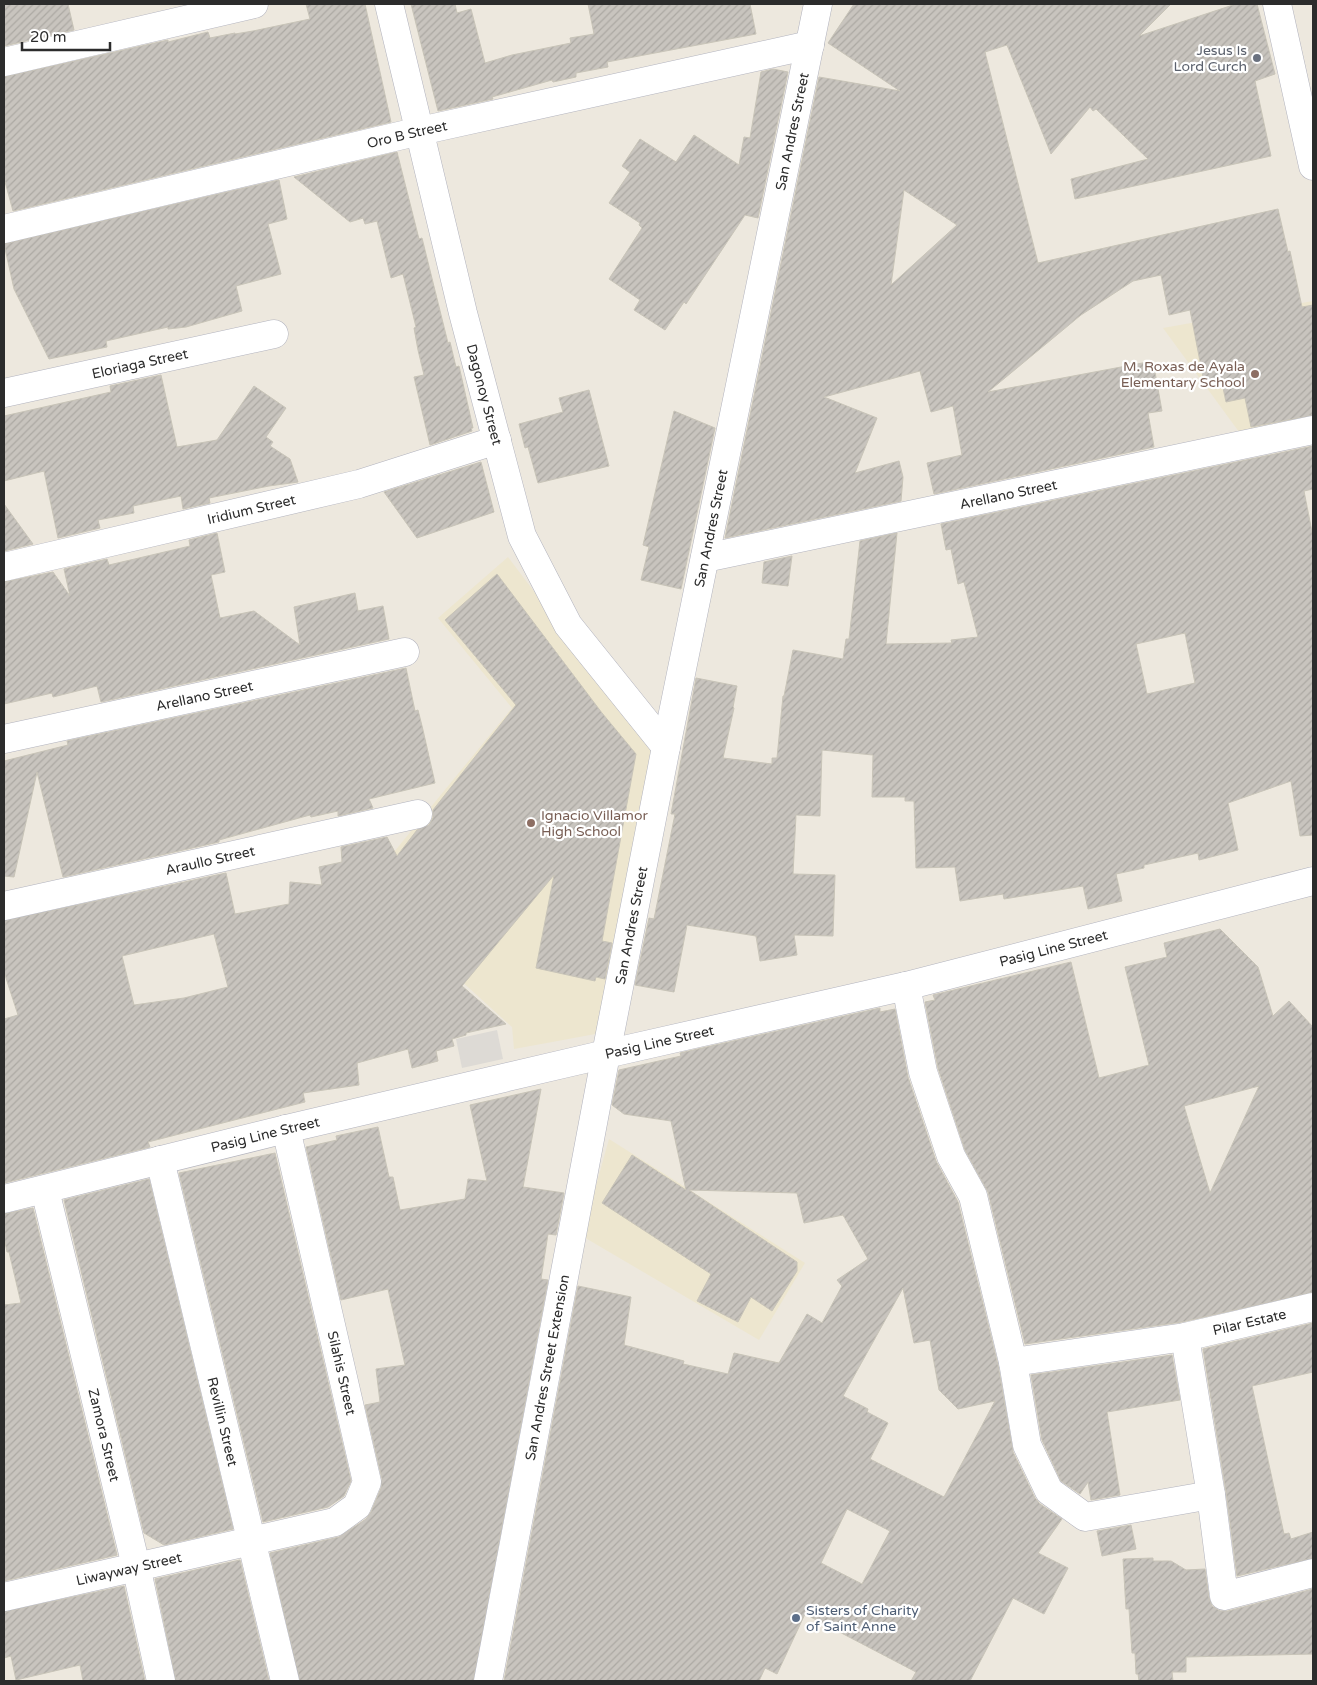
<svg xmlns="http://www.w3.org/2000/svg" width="1317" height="1685" viewBox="0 0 1317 1685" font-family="'Varela Round',sans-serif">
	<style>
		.education { fill: #ede6cf }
		.plaza { fill: #dddad5 }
		.building { fill: url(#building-hatch); stroke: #c8c4b8; fill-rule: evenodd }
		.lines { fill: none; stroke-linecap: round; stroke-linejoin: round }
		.street-casing { stroke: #b2b3be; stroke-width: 29 }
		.secondary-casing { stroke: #b2b3be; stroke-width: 29 }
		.street { stroke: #fff; stroke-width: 28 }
		.secondary { stroke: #fff; stroke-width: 28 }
		.worship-dot { fill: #6b7280; stroke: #fff; stroke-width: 2 }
		.education-dot { fill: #8d6e63; stroke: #fff; stroke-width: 2 }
		.service-dot { fill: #5c6f8a; stroke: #fff; stroke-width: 2 }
		.labels { text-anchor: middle; stroke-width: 4.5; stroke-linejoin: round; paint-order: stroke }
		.worship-label { font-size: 14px; fill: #5b616d; stroke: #fff; text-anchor: end }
		.street-label { font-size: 14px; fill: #2c2c2c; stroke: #fff }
		.education-label { font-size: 14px; fill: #785e54; stroke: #fff; text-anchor: end }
		.service-label { font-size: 14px; fill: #4e5e75; stroke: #fff; text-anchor: start }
	</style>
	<defs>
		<pattern id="building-hatch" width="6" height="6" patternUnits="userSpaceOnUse" patternTransform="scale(1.25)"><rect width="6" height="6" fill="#c8c4be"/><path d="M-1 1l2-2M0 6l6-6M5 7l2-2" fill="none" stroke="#aca9a3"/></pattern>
	</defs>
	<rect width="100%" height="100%" fill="#ede8de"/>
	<g class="education">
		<polygon points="1313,301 1313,421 1242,436 1163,328"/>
		<polygon points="508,557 657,754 601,1033 514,1049 512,1027 362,891 512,708 438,618"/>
		<polygon points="609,1139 805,1263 759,1340 582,1236"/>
	</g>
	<polygon class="plaza" points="497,1030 503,1059 462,1068 456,1039"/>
	<g class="building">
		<polygon points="4,4 68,4 74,30 4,46"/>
		<polygon points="306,4 365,4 391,122 13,211 4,178 4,77 168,40 168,42 208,32 210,38 235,33 235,34 253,31 310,19"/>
		<polygon points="411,4 455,4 457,13 471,9 485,63 512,55 571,43 570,38 594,34 588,4 750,4 756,34 607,62 608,67 576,73 576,77 553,82 552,80 492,97 493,99 438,111"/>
		<path d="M854,4H1171L1139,36L1236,4H1257L1275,74L1255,81L1271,156L1075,199L1071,179L1148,159L1096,109L1093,111L1090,107L1051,154L1007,45L985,52L1038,263L1278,209L1288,252L1290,251L1302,307L1313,305V415L1251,427L1245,398L1226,402L1221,378L1204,382L1190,310L1169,315L1161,275L1133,281L1081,315L988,392L1153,361L1162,411L1148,413L1154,447L934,494L927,463L962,455L953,406L931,412L920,371L824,397L877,418L855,473L899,461L903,477L901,501L725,538L819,77L900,91L828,43ZM904,190L957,225L891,285Z"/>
		<polygon points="773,69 788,72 758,218 745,215 686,304 684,302 665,330 634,310 640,300 609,279 642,228 639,225 640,223 609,203 630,172 622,166 640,139 676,162 694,135 739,165 744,137 750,138 761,72"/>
		<polygon points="397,152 419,239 422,238 448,343 450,342 456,367 459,366 473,428 471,428 472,431 430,445 414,377 424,375 418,350 414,328 416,327 403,274 391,278 377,221 365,224 363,218 350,222 294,177"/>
		<polygon points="279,180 287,219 268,224 281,274 236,286 242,311 186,327 168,329 168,327 106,341 107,347 49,359 14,289 4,244"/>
		<polygon points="161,375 177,447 217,440 254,386 286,408 266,437 273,442 270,446 290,459 298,482 269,486 209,498 210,503 183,509 181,496 133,506 134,513 98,520 100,528 58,538 44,471 4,481 4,416 111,392 110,386"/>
		<polygon points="589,390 609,466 538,483 528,447 525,448 519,424 563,412 559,398"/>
		<polygon points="674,411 715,428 681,589 641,580 649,547 643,545"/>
		<path d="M1313,446V489L1304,491L1313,537V835L1300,836L1291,781L1228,803L1238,850L1199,860L1198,853L1144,865V868L1116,874L1122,901L1088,909L1083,886L1004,899L1003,894L960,901L955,867L916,868L914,801H905V797H872L873,755L822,750L820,816L796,815L793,874L835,875L833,936L794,935L797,955L760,961L756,936L687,925L674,992L635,985L649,918L654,919L675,814H671L696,678L737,686L733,707L734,708L723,758L772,764V758H777L783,696H784L793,650L843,659L846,639H849L860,541L897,533L886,644L952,643L951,640L978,637L964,582L958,584L951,549L946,550L941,524ZM1185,633L1195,683L1147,694L1136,644Z"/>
		<polygon points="481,462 494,512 417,538 384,492"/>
		<polygon points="4,504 33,544 4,551"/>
		<polygon points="217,533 225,572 211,575 220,618 254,611 300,645 294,607 355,593 358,611 383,606 389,639 101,702 97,686 53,697 52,693 4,704 4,582 53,572 70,596 64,569 107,559 109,565 156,554 190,546 189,540"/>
		<polygon points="792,556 788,586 762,583 764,562"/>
		<path d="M497,574L602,713L636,754L602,941L612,943L605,979L596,977L595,981L536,968L554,875L462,986L506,1024L466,1033V1035L452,1039L454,1046L436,1051L438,1061L412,1068L408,1049L357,1063L359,1085L303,1093L305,1102L148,1142L150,1147L4,1183V1019L18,1015L4,972V921L226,873L235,914L289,904L290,882L322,885L319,867L342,862L341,847L387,837L397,856L417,830L429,825L433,818V810L516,705L445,620ZM214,934L228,987L184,998L134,1005L122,956Z"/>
		<polygon points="406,668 415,711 418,710 423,730 435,783 369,799 373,808 338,816 338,811 311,817 310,815 219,840 219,842 63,877 37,772 14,877 4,876 4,761 68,745 67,741"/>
		<path d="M1220,929L1258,967L1273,1016L1289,1001L1313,1027V1292L1182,1322L1025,1344L988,1192L965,1150L938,1068L925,1002L935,1000L933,995L1071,962L1099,1078L1149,1065L1125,967L1167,957L1164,943ZM1259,1086L1210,1193L1184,1106Z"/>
		<path d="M880,1008V1012L895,1009L908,1077L936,1161L958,1202L998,1365L1013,1452L1035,1498L1040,1504L1062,1519L1038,1553L1068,1568L1044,1614L1013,1598L970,1681H911L916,1672L805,1614L777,1674L765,1668L759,1681H504L578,1286L631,1297L624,1345L684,1361L683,1364L728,1374L734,1353L779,1363L807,1314L822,1323L842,1286L837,1280L868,1259L843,1215L804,1223L797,1193L689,1190L797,1262V1271L772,1311L751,1297L738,1322L697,1301L711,1274L602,1203L632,1155L686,1190L671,1121L624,1114L612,1105L619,1070L681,1056L680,1053ZM903,1288L914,1343L930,1340L939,1390L958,1409L995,1401L944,1497L870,1459L888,1423L867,1412L868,1409L843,1396ZM847,1509L890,1531L862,1584L821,1563Z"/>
		<polygon points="541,1089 523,1187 564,1193 556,1235 548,1234 541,1279 548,1280 473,1681 300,1681 270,1553 339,1537 366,1519 371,1512 381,1488 382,1479 365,1405 380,1402 376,1369 405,1365 388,1289 341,1300 306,1147 337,1140 336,1136 378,1127 389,1177 393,1177 400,1210 465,1199 468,1179 487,1181 470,1105"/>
		<polygon points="275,1153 351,1481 344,1496 328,1507 263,1522 179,1173"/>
		<polygon points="149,1179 233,1529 164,1545 144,1533 64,1200"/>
		<polygon points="33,1208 117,1555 4,1581 4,1305 21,1303 9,1252 7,1252 4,1238 4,1214"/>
		<polygon points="1313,1323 1313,1372 1252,1386 1284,1534 1289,1533 1291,1539 1313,1532 1313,1558 1237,1576 1226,1492 1203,1349"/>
		<polygon points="1172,1355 1180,1400 1107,1412 1120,1495 1091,1500 1088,1482 1080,1494 1061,1481 1042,1440 1031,1375"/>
		<polygon points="1131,1525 1136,1549 1102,1556 1097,1531"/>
		<polygon points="1153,1558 1153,1561 1171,1561 1186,1570 1205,1569 1209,1598 1212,1606 1220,1611 1228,1611 1313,1589 1313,1654 1186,1657 1186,1672 1172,1672 1173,1681 1139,1681 1138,1674 1136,1674 1135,1653 1132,1653 1129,1609 1126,1609 1123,1559"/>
		<polygon points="240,1560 269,1681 176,1681 155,1579"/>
		<polygon points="124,1586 145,1681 83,1681 80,1665 16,1680 11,1656 4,1658 4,1612"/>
	</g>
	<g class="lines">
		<g class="street-casing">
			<g id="street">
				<path id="s1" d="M389,4L463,313L522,536L568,625L666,747"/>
				<polyline points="4,62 254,4"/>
				<path id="s2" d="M4,229L420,131L810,45"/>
				<path id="s3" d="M4,393L274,334"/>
				<path id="s4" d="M705,558L1313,430"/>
				<path id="s5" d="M4,567L359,484L497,440"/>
				<path id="s6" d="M4,739L405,652"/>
				<path id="s7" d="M4,906L418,814"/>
				<polyline points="906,986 923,1072 951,1156 973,1196 1013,1362 1027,1445 1049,1491 1085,1517 1211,1495"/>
				<path id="s8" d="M160,1160L285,1681"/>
				<path id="s9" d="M45,1190L136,1566L161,1681"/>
				<polyline points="1185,1337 1211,1495 1224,1596 1313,1573"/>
				<path id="s10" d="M1013,1362L1185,1337L1313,1307"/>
				<path id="s11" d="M4,1597L335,1522L357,1506L367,1482L286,1129"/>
				<path id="s12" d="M488,1681L606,1054L666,747L818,4"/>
			</g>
		</g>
		<g class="secondary-casing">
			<g id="secondary">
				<polyline points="1277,4 1313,166"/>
				<path id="s13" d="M4,1199L286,1129L606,1054L906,986L1313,881"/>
			</g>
		</g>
		<use href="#street" class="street"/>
		<use href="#secondary" class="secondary"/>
	</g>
	<circle class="worship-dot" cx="1257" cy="58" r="5"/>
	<g class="education-dot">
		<circle cx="1255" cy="374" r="5"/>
		<circle cx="531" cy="823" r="5"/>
	</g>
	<circle class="service-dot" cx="796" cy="1618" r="5"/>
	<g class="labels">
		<g class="worship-label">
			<text x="1247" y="55">Jesus Is<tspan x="1247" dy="16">Lord Curch</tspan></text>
		</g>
		<g class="street-label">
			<text dy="5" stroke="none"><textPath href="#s12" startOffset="1579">San Andres Street</textPath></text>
			<text dy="5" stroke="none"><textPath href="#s2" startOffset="414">Oro B Street</textPath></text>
			<text dy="5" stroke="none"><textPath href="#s3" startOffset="139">Eloriaga Street</textPath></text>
			<text dy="5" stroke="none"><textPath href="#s1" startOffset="402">Dagonoy Street</textPath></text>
			<text dy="5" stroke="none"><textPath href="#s4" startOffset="310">Arellano Street</textPath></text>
			<text dy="5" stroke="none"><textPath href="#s5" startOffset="254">Iridium Street</textPath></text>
			<text dy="5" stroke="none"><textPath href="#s12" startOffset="1174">San Andres Street</textPath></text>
			<text dy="5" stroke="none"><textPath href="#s6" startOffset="205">Arellano Street</textPath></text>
			<text dy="5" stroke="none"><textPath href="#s7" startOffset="211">Araullo Street</textPath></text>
			<text dy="5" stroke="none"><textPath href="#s12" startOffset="769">San Andres Street</textPath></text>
			<text dy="5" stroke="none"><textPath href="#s13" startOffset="1079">Pasig Line Street</textPath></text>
			<text dy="5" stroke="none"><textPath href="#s13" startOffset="674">Pasig Line Street</textPath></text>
			<text dy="5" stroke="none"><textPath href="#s13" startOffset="269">Pasig Line Street</textPath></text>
			<text dy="5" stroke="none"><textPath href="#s10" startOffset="240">Pilar Estate</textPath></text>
			<text dy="5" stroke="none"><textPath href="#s12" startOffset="319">San Andres Street Extension</textPath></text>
			<text transform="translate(342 1373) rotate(77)" y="5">Silahis Street</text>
			<text dy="5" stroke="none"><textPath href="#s8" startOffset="269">Revillin Street</textPath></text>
			<text dy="5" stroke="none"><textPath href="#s9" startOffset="252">Zamora Street</textPath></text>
			<text dy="5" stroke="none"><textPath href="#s11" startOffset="128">Liwayway Street</textPath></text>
		</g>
		<g class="education-label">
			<text x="1245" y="371">M. Roxas de Ayala<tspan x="1245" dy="16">Elementary School</tspan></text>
			<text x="541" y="820" text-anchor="start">Ignacio Villamor<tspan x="541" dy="16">High School</tspan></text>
		</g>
		<g class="service-label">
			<text x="806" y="1615">Sisters of Charity<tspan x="806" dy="16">of Saint Anne</tspan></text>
		</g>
	</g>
	<rect width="1317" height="1685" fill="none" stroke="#2c2c2c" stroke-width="10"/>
	<path d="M22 42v8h88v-8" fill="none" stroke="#2c2c2c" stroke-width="2.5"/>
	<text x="30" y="42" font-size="15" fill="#2c2c2c" stroke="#ffffff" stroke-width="4" paint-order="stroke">20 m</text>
</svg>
